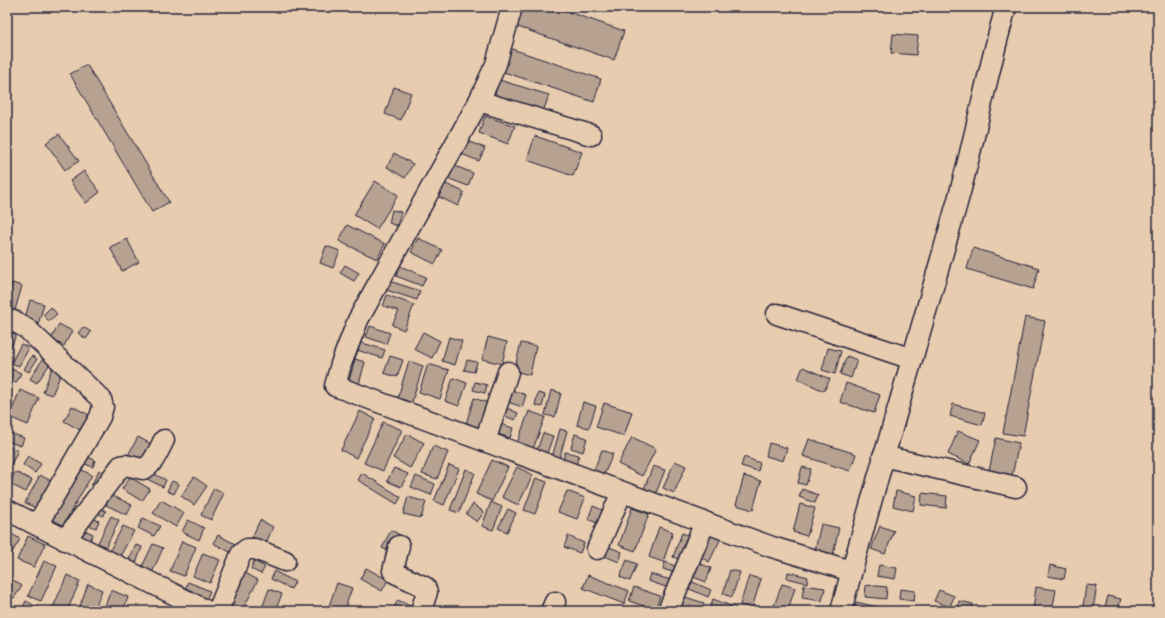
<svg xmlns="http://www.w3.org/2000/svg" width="1165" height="618" viewBox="0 0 1165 618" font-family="'Patrick Hand',sans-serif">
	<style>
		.building { fill: #b7a292; stroke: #22223b }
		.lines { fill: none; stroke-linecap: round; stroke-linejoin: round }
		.minor-casing { stroke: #22223b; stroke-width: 23 }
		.minor { stroke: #e8ccaf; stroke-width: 20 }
	</style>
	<rect width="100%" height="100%" fill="#e8ccaf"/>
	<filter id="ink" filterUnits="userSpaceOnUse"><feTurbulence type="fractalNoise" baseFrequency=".025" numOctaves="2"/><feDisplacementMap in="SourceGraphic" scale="8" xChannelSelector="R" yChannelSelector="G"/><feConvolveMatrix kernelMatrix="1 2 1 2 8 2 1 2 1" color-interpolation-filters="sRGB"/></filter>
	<g filter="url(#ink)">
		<g class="building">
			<polygon points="522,7 554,7 624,31 614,60 515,26"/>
			<polygon points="893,34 918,36 916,55 891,53"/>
			<polygon points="509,48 601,79 594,102 501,71"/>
			<polygon points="87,65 169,202 152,212 70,74"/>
			<polygon points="499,80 549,95 543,112 494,97"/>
			<polygon points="394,87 411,93 401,120 385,114"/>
			<polygon points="485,116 515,126 508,144 479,133"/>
			<polygon points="59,134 79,161 65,170 46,143"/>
			<polygon points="535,136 582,152 573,176 527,160"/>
			<polygon points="464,140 485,148 479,161 459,153"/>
			<polygon points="394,153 413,164 405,178 387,167"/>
			<polygon points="447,163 473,173 468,186 442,176"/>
			<polygon points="84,171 100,192 86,203 70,181"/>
			<polygon points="375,181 398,195 377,229 354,215"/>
			<polygon points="439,181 464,192 458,206 433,194"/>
			<polygon points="392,210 401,212 397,226 389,223"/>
			<polygon points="347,225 385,244 377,259 339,241"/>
			<polygon points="418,238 442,250 435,264 411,252"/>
			<polygon points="127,239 139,262 122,271 110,247"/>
			<polygon points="326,246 340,251 333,268 320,263"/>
			<polygon points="973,248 1039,268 1033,289 967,269"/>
			<polygon points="345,265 359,273 354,281 340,273"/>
			<polygon points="400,266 426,277 422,286 396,276"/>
			<polygon points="389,281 420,291 417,300 386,290"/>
			<polygon points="12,283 22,286 13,317 7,315 7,299"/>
			<polygon points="387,295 414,305 404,330 392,325 399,311 383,306"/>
			<polygon points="30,300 44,304 38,325 24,322"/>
			<polygon points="51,307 57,314 49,321 43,315"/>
			<polygon points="1025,317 1045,321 1023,436 1003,433"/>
			<polygon points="59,324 72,331 64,346 51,339"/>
			<polygon points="370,326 390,333 386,344 366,337"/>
			<polygon points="83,327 91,332 86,339 78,333"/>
			<polygon points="7,330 16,334 12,346 7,344"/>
			<polygon points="423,332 440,341 432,358 414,349"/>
			<polygon points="449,337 462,341 455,365 442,361"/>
			<polygon points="488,337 507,342 502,364 482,359"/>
			<polygon points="359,342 385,350 382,358 357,350"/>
			<polygon points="521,343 536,346 530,375 514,371"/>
			<polygon points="21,344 29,348 19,366 11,363"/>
			<polygon points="828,348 841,351 835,374 822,370"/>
			<polygon points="32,356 37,359 29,372 24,369"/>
			<polygon points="390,356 403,360 397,377 384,373"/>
			<polygon points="847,356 857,360 851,378 840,374"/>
			<polygon points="44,357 51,362 37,383 30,379"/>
			<polygon points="355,359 365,362 359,384 349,381"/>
			<polygon points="467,360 477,362 474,372 464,370"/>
			<polygon points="409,361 423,366 411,405 397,400"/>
			<polygon points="428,364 449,370 440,399 419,392"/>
			<polygon points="7,367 21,373 16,383 7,379"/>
			<polygon points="803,367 830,379 824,391 798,379"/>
			<polygon points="52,368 62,371 52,395 43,392"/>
			<polygon points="453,378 467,383 459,406 445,401"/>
			<polygon points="475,382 487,385 485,393 473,390"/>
			<polygon points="846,383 880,395 874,413 840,402"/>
			<polygon points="509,389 526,395 522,407 505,401"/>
			<polygon points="20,390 39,398 28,425 9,417"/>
			<polygon points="551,390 561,393 555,417 545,415"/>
			<polygon points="538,393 545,395 542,407 535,405"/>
			<polygon points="474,398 491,404 481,433 465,427"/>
			<polygon points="583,402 596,406 589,428 577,425"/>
			<polygon points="604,403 632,412 624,436 596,427"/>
			<polygon points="953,404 985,413 982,425 950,416"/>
			<polygon points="500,405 518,413 515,420 497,413"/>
			<polygon points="72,406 89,415 80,430 64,421"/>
			<polygon points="360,411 375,419 356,458 341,450"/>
			<polygon points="529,411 545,417 533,449 517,443"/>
			<polygon points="383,422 402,430 383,471 364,463"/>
			<polygon points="494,422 513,428 510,438 491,432"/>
			<polygon points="560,429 567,431 558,463 551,461"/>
			<polygon points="958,431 980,440 969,464 948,454"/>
			<polygon points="8,432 24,438 21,446 7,441"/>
			<polygon points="543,433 553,436 546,456 536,453"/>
			<polygon points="407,434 424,443 410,468 393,458"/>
			<polygon points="575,434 587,438 583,452 571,448"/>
			<polygon points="138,437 151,444 139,464 127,457"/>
			<polygon points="632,437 656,449 642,476 618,464"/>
			<polygon points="996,438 1019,443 1012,476 989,471"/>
			<polygon points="809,439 856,454 850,471 803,456"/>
			<polygon points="769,443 787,448 783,461 766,456"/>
			<polygon points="7,445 18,451 7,472"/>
			<polygon points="433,446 448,452 437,479 422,474"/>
			<polygon points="602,450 613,454 603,477 593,472"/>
			<polygon points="565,452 579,455 575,469 562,465"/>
			<polygon points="28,456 41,464 35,473 23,465"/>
			<polygon points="88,457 95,460 93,467 85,464"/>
			<polygon points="744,457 760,463 758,471 741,466"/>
			<polygon points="492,460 508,467 492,501 476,494"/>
			<polygon points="675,461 686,466 674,493 663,488"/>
			<polygon points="449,465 459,469 444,505 434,501"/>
			<polygon points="653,466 665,470 656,493 644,489"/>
			<polygon points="517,467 533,475 518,505 502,497"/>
			<polygon points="802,467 811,469 806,485 798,483"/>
			<polygon points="394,468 408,474 401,487 387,481"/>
			<polygon points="80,469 92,475 63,525 51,519"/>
			<polygon points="466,469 475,473 459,513 450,510"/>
			<polygon points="99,470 107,474 99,490 91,486"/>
			<polygon points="15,472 32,480 26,492 10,484"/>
			<polygon points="150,472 166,480 163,487 147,479"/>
			<polygon points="362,473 401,497 397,504 358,480"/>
			<polygon points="40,475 51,481 36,508 25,503"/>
			<polygon points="416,476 435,484 431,495 411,487"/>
			<polygon points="744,476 761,481 753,510 736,505"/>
			<polygon points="130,477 150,489 142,501 122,489"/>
			<polygon points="194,477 207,486 194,505 181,496"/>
			<polygon points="536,478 547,482 535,514 524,510"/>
			<polygon points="172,481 179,484 174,494 167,491"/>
			<polygon points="214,488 224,493 211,520 201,515"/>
			<polygon points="802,489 818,495 815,503 799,497"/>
			<polygon points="567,491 585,498 577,519 558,512"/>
			<polygon points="896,491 916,496 913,511 893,506"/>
			<polygon points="922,493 947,496 946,508 921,505"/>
			<polygon points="111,495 132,505 127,515 106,505"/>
			<polygon points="408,497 426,502 421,518 403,514"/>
			<polygon points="161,500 184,513 176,527 153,513"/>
			<polygon points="491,502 502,507 493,530 482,526"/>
			<polygon points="473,504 484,512 477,522 466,514"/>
			<polygon points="800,504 815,508 807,536 793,532"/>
			<polygon points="593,506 607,512 601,525 588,519"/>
			<polygon points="97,507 106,511 103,516 94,511"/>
			<polygon points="632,508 649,514 635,551 619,545"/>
			<polygon points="508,509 516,513 507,532 498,528"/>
			<polygon points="111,516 119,520 106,547 98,543"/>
			<polygon points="89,517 99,521 96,528 86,524"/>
			<polygon points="143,518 160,526 154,536 138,528"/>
			<polygon points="188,520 204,528 199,540 182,532"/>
			<polygon points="260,520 273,527 266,543 252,537"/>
			<polygon points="821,524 839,528 833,554 815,550"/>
			<polygon points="123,526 134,531 119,558 109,552"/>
			<polygon points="880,526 894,531 885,554 871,549"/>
			<polygon points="659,527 673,532 663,562 649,557"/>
			<polygon points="82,529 93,534 89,543 78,538"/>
			<polygon points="391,530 402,536 393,553 382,548"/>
			<polygon points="706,531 721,538 709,562 695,554"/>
			<polygon points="10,533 20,539 7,561 7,537"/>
			<polygon points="682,533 695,538 687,562 673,557"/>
			<polygon points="218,535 237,545 232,553 213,543"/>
			<polygon points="28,536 45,544 34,567 17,560"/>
			<polygon points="568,536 584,543 580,553 564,547"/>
			<polygon points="182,541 196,547 184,576 170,571"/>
			<polygon points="153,544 163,548 151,575 140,571"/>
			<polygon points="136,545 142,547 136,563 129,560"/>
			<polygon points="604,545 622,552 619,562 600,554"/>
			<polygon points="203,553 220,560 210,583 193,576"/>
			<polygon points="627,560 637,564 630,581 620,577"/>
			<polygon points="44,561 57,566 41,601 28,596"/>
			<polygon points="254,561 265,567 261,574 251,569"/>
			<polygon points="665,562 683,569 681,575 663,569"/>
			<polygon points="696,562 711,568 706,582 691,576"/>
			<polygon points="879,565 897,568 895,579 877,576"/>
			<polygon points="1050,565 1066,569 1064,579 1048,576"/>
			<polygon points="366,568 388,580 382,591 360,579"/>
			<polygon points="730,570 740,572 732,597 723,594"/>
			<polygon points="274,571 295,582 291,589 271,579"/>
			<polygon points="788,572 808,577 807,583 787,578"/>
			<polygon points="245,573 258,580 243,609 230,602"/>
			<polygon points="650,574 671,580 669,588 648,581"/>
			<polygon points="67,575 80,581 67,611 53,611 52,610"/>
			<polygon points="588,575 629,591 624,604 583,588"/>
			<polygon points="7,576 22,586 14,598 7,594"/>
			<polygon points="749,576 761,579 752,608 740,605"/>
			<polygon points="688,580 711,590 708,597 685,587"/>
			<polygon points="188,582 210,591 205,603 183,594"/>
			<polygon points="337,583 352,588 344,611 332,611 328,609"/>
			<polygon points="88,584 102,590 94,611 78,611"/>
			<polygon points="782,584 795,588 788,610 774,606"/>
			<polygon points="804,585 825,588 822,601 802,598"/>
			<polygon points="866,585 887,587 886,599 865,597"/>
			<polygon points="1086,585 1097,586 1093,609 1083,607"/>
			<polygon points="634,587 660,596 655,610 629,601"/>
			<polygon points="1036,587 1056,590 1052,611 1033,610"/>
			<polygon points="269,589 282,594 275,611 261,611"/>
			<polygon points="900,589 915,591 914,601 899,599"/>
			<polygon points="111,590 128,597 123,611 103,611"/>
			<polygon points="939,590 954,596 950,607 934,601"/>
			<polygon points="1108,596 1121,599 1117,611 1104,611"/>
			<polygon points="685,597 704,603 702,611 691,611 681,608"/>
			<polygon points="713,599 736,608 735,611 709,611"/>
			<polygon points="398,600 412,607 409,611 392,611"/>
			<polygon points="26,601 39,608 37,611 31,611 23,607"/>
			<polygon points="959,601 973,604 972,611 957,611"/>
			<polygon points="856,602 878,607 877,611 854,611"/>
		</g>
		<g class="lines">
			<g class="minor-casing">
				<g id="minor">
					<polyline points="512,7 496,64 479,101 358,320 341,364 335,386 772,547 851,571"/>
					<polyline points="479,101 591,135"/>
					<polyline points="777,314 912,359"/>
					<polyline points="7,319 14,321 26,328 101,399 103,407 100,417 37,525"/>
					<polyline points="485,441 508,372"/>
					<polyline points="883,456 1016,487"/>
					<polyline points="7,510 207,611"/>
					<path d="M65,540L121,466L125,465L143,469C153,466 159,449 164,440"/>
					<polyline points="399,546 393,571 395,573 425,587 427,592 421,611"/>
					<polyline points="597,549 622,492"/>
					<polyline points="218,611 241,554 247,549 255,549 285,561"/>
					<polyline points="551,611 555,602"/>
					<polyline points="668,611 705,522"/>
					<path d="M841,611C878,472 920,335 959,196C976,134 988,70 1006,7"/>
				</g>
			</g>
			<use href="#minor" class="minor"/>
		</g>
	</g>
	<rect width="1165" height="618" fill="none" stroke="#e8ccaf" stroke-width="24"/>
	<rect x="12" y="12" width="1141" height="594" fill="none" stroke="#22223b" stroke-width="1.5" filter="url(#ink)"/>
</svg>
